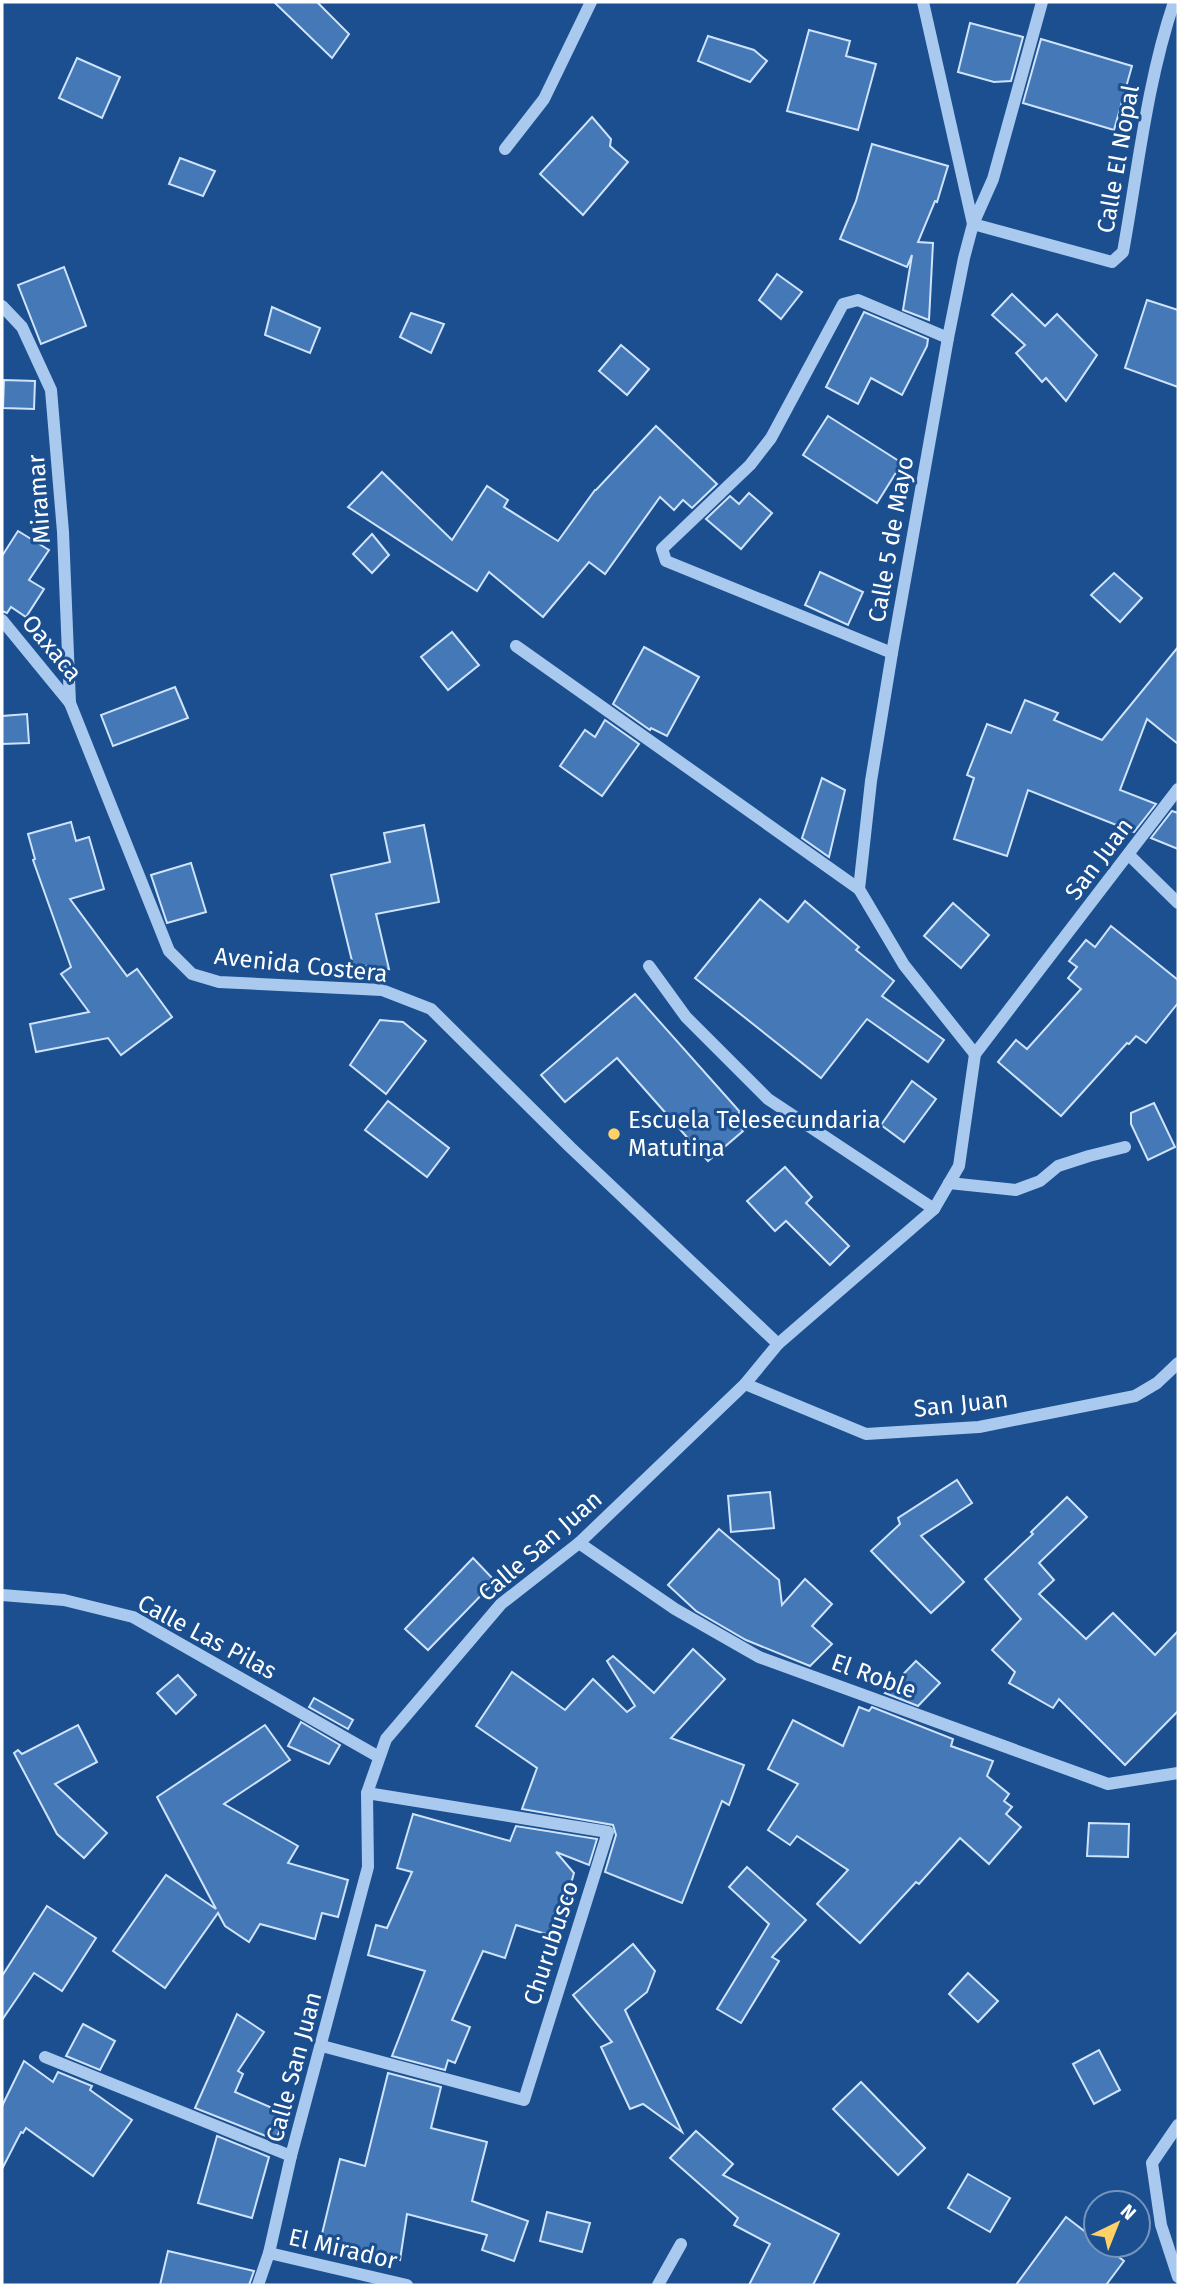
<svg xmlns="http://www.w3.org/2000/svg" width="1180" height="2287" viewBox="0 0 1180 2287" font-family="'Fira Sans',sans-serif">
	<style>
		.building { fill: #4478b7; stroke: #cfe3fa; stroke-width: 2 }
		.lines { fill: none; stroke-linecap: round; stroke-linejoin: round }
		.minor { stroke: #a9c9ee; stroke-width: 12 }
		.poi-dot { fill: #ffd166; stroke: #1b4f8f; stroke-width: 2.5 }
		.labels { text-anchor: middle; stroke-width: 6; stroke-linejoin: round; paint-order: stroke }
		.street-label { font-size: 24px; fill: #fff; stroke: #1b4f8f }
		.poi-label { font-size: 24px; fill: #fff; stroke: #1b4f8f; text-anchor: start }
	</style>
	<rect width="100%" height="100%" fill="#1b4f8f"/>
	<g class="building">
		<polygon points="274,2 317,2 349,34 332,58"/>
		<polygon points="970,23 1023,37 1011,81 994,82 958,72"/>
		<polygon points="809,30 850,41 846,56 876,64 858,130 787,111"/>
		<polygon points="708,36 754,50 767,61 750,82 698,61"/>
		<polygon points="1041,39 1132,66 1114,130 1023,103"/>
		<polygon points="77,58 120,77 102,118 59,98"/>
		<polygon points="592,117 611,139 610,146 628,162 583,215 540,174"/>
		<polygon points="872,144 948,166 937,202 935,201 918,242 933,243 929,320 903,310 912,255 907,267 840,239 856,201"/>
		<polygon points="180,158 215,171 203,196 169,184"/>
		<polygon points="64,267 86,326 41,344 18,285"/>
		<polygon points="777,274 802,292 781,319 759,300"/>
		<polygon points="1012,294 1045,326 1057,314 1097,355 1066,401 1046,378 1042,382 1016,353 1025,345 992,315"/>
		<polygon points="1147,300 1178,310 1178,387 1125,368"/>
		<polygon points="272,307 320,328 310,353 265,335"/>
		<polygon points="864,312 928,339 927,346 902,395 871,378 858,404 826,387"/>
		<polygon points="411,313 444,324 431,353 400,337"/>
		<polygon points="621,345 649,369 627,395 599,371"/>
		<polygon points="4,380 35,381 34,409 3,408"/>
		<polygon points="828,416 902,463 877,503 803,455"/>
		<polygon points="656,426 717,484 692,508 683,500 674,510 660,497 605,574 589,562 543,617 489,572 477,591 348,507 382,472 452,540 487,486 508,500 504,507 558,541 595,490 596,490"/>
		<polygon points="749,493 772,513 741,549 706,519 730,496 739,504"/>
		<polygon points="18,531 49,550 29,580 44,589 26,617 11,607 7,613 2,611 2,556"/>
		<polygon points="372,534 389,555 372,573 353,554"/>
		<polygon points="820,572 863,592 848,625 805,605"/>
		<polygon points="1114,573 1142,598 1120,622 1091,595"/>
		<polygon points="452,632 479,665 448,690 421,657"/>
		<polygon points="644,647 699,677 667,736 651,728 650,730 613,704"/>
		<polygon points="1178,647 1178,744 1147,719 1120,790 1156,804 1134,832 1028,790 1007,856 954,839 974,778 967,775 987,724 1011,733 1025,700 1058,713 1054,720 1102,740"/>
		<polygon points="175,687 188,718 113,746 101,715"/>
		<polygon points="27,714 29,743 2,744 2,716"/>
		<polygon points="605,720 639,744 602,796 560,766 585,730 595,737"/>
		<polygon points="822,778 845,790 829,857 802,838"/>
		<polygon points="1172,811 1178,813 1178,849 1151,838"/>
		<polygon points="71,822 76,841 89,837 104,889 70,899 127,976 137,969 172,1017 121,1055 108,1038 36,1052 30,1024 89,1012 61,974 71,967 33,860 35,859 28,834"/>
		<polygon points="424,825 439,902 376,914 389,969 353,965 331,875 390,862 384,833"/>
		<polygon points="191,863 206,912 167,923 151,875"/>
		<polygon points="760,899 788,922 805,901 859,947 856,950 894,981 882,996 944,1040 928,1062 867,1019 821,1078 695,978"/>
		<polygon points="953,903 989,935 961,968 924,936"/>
		<polygon points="1111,926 1178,980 1178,1003 1146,1043 1136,1036 1129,1044 1127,1043 1061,1116 998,1062 1016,1040 1027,1049 1081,989 1068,978 1077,967 1069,961 1086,940 1095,947"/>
		<polygon points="635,994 740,1112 733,1118 743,1131 708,1161 617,1058 565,1102 541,1075"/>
		<polygon points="380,1020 403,1022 426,1041 386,1094 350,1065"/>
		<polygon points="912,1081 936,1099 904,1142 881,1125"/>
		<polygon points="388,1101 449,1148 427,1177 365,1130"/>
		<polygon points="1154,1103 1175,1147 1148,1160 1131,1124 1131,1113"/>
		<polygon points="785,1167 812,1197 806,1203 849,1246 830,1265 786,1221 775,1231 747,1201"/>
		<polygon points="957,1480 972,1503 921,1536 964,1582 931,1613 871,1551 900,1524 898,1518"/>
		<polygon points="770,1492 774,1528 731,1532 728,1496"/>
		<polygon points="1067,1497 1087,1517 1039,1563 1054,1580 1039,1594 1086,1639 1113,1613 1155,1655 1178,1631 1178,1711 1125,1765 1059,1699 1053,1708 1009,1683 1015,1672 992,1650 1021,1619 985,1579 1033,1534 1031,1532"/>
		<polygon points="719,1529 779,1580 782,1605 805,1579 832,1604 812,1626 832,1644 810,1666 746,1640 696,1611 668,1585"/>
		<polygon points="473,1558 495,1581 428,1650 405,1629"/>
		<polygon points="693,1649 725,1679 671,1738 744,1765 729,1805 722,1801 682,1903 605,1872 616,1835 613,1825 522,1809 537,1768 476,1726 512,1672 565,1710 593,1679 627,1712 635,1706 607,1661 613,1656 654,1693"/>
		<polygon points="916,1661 940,1683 918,1706 885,1693"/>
		<polygon points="178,1675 196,1695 176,1714 157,1693"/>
		<polygon points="314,1698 353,1720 348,1729 309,1707"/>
		<polygon points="859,1707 869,1711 872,1707 953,1739 951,1746 993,1761 987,1776 1009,1794 1004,1801 1012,1807 1006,1814 1021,1827 989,1864 960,1838 919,1884 916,1882 860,1943 817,1904 848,1870 797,1836 790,1845 768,1830 798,1784 768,1769 793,1720 843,1746"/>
		<polygon points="301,1722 340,1745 329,1764 288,1746"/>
		<polygon points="78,1725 97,1762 55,1784 107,1833 84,1858 57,1834 14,1753 18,1750 22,1754"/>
		<polygon points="265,1725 290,1760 224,1804 298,1846 288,1863 348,1880 338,1917 322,1913 315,1939 260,1924 249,1942 225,1926 218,1913 165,1988 113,1951 166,1875 216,1909 157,1797"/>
		<polygon points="413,1814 510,1841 516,1826 597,1839 589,1865 556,1852 574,1873 556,1937 516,1925 505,1958 483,1951 452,2020 470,2027 455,2063 448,2060 445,2070 392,2056 425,1971 368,1955 376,1925 387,1928 412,1872 397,1868"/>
		<polygon points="1089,1823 1129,1824 1128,1857 1087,1856"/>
		<polygon points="747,1867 806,1920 772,1957 779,1961 741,2023 717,2009 769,1924 729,1887"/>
		<polygon points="47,1906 96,1938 62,1991 34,1973 2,2020 2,1976"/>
		<polygon points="633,1944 655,1971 647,1992 625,2010 682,2132 643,2104 630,2109 601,2047 612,2042 573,1995"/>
		<polygon points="968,1973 998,2001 978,2022 949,1994"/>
		<polygon points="237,2014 264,2032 238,2071 243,2074 235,2092 286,2114 276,2140 195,2108"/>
		<polygon points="83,2024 115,2041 100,2070 66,2056"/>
		<polygon points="1099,2050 1120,2090 1094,2104 1073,2064"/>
		<polygon points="24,2061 53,2082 58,2072 92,2086 90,2090 132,2120 93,2176 26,2128 23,2133 21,2132 2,2169 2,2106"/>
		<polygon points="388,2073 441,2087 431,2128 487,2142 472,2201 528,2221 514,2261 482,2250 487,2235 407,2214 400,2260 321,2238 340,2159 365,2166"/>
		<polygon points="861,2082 925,2148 898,2175 833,2109"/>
		<polygon points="696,2131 733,2164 723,2175 839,2234 813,2285 749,2285 770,2244 734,2225 738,2218 670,2158"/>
		<polygon points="217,2136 269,2157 252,2218 198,2203"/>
		<polygon points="968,2174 1010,2198 990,2232 948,2208"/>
		<polygon points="547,2212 590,2223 582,2252 540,2241"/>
		<polygon points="1066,2217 1096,2240 1096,2245 1103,2245 1124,2261 1106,2285 1016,2285"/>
		<polygon points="168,2251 254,2271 249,2285 160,2285"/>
	</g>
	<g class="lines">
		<g class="minor">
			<polyline points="923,2 973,224 964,258 948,338 892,653 871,781 859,889 904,965 975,1054"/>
			<path d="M1042,2L993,179L973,224L1112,262L1123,252C1138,169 1147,82 1174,2"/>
			<polyline points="505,149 544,99 591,2"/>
			<polyline points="2,306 22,327 51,390 63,532 70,703"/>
			<polyline points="2,620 70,703 169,951 192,974 219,982 382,990 431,1009 570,1147 778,1344"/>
			<polyline points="516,646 859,889"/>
			<polyline points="892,653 666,561 662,549 750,465 771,438 843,304 858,300 948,338"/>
			<polyline points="1129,855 1178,903"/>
			<polyline points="649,966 686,1017 768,1099 934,1209"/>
			<polyline points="949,1183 1016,1190 1040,1181 1058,1166 1089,1156 1125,1147"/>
			<polyline points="745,1384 866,1434 979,1427 1135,1396 1157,1383 1178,1363"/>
			<polyline points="579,1543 675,1609 759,1657 1108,1784 1178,1773"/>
			<polyline points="2,1595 64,1600 133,1617 379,1757"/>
			<polyline points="322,2046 524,2100 608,1832 367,1793"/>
			<polyline points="45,2057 291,2156"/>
			<polyline points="1178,2125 1152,2163 1161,2225 1178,2277"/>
			<polyline points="269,2253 407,2285"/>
			<polyline points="258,2285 269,2253 291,2156 368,1867 367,1793 386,1739 501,1604 579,1543 745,1384 778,1344 934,1209 959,1166 975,1054 1178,789"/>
			<polyline points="658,2285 681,2244"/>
		</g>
	</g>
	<circle class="poi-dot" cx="614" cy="1134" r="7"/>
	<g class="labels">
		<g class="street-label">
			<text transform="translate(1118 159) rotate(-80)" y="8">Calle El Nopal</text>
			<text transform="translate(39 499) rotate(-94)" y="8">Miramar</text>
			<text transform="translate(891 539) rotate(-80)" y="8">Calle 5 de Mayo</text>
			<text transform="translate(52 648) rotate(50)" y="8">Oaxaca</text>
			<text transform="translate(1099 859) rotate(-53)" y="8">San Juan</text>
			<text transform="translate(301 965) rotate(6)" y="8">Avenida Costera</text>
			<text transform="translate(961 1404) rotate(-6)" y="8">San Juan</text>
			<text transform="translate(540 1546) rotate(-41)" y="8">Calle San Juan</text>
			<text transform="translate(207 1637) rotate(28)" y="8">Calle Las Pilas</text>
			<text transform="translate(874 1676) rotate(20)" y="8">El Roble</text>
			<text transform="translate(551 1943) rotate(-72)" y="8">Churubusco</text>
			<text transform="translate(294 2067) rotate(-75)" y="8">Calle San Juan</text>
			<text transform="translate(343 2249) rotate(13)" y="8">El Mirador</text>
		</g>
		<g class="poi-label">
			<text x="628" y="1128">Escuela Telesecundaria<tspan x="628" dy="28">Matutina</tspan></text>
		</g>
	</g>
	<rect width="1180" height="2287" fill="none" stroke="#ffffff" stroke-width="7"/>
	<g transform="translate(1117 2224) rotate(43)"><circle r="33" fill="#1b4f8f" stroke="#7695bc" stroke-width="2"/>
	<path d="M0-5L12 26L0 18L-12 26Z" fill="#ffd166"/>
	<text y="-10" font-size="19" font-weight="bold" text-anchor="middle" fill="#ffffff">N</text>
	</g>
</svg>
